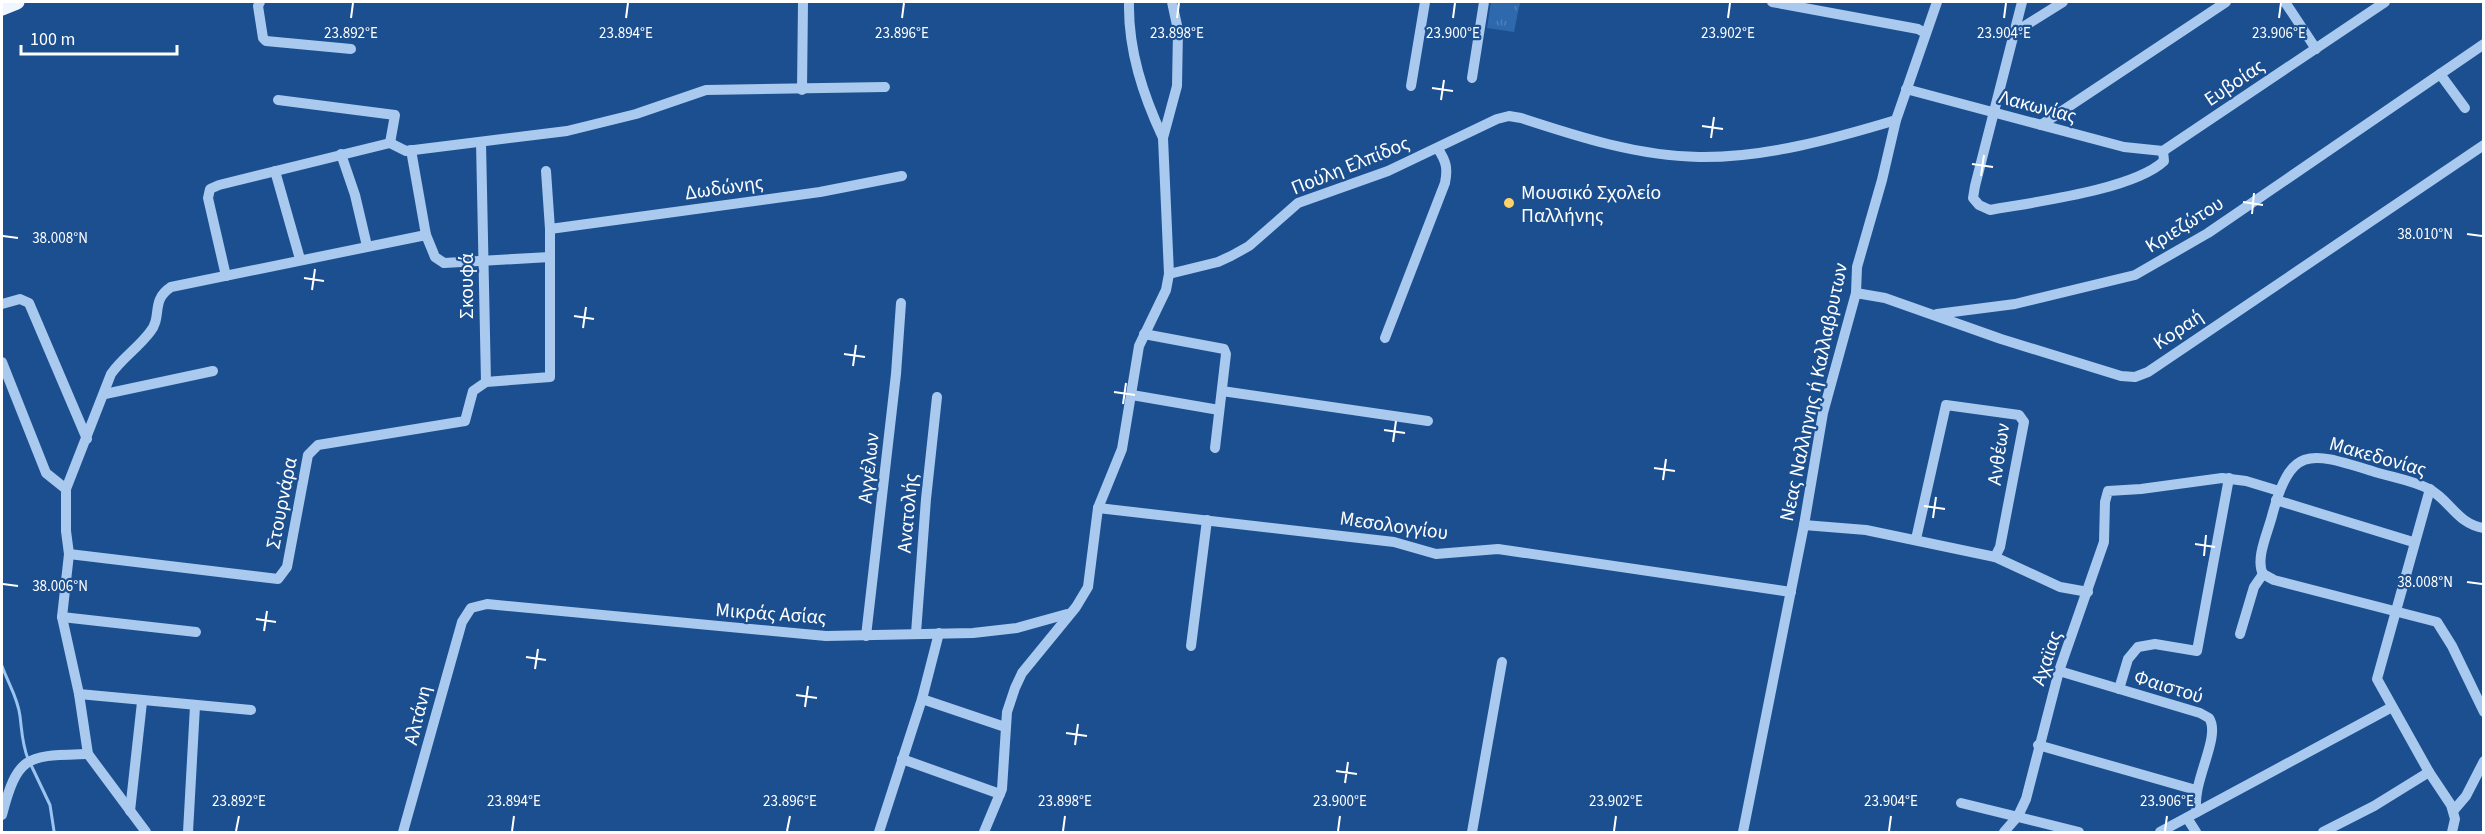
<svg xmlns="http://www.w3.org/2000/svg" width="2485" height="834" viewBox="0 0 2485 834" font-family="'Source Sans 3',sans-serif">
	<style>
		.grass { fill: url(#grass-tufts) }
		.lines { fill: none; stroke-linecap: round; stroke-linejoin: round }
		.stream { stroke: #9cc4f0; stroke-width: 3 }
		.minor { stroke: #a9c9ee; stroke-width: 10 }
		.major { stroke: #f0f6ff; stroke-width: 15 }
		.ticks { fill: none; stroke: #fff; stroke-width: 2 }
		.poi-dot { fill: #ffd166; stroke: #1b4f8f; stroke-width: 2 }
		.labels { text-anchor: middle; stroke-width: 4.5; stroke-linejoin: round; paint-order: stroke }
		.street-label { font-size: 20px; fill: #fff; stroke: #1b4f8f }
		.poi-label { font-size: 20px; fill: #fff; stroke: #1b4f8f; text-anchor: start }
		.ticks-label { font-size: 15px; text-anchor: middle; fill: #fff; stroke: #1b4f8f; stroke-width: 4.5; stroke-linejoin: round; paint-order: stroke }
	</style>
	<defs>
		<pattern id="grass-tufts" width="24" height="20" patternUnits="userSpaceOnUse" patternTransform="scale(1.5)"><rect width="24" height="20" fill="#2e69ad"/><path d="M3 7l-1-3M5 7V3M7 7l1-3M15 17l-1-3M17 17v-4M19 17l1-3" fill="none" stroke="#4d80b9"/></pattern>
	</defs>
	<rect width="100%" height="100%" fill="#1b4f8f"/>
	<polygon class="grass" points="1491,2 1520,2 1514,32 1487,28"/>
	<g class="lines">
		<g class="stream">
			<path d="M2,666C8,683 18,698 20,716C22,732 22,744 28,759"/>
			<polyline points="31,765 50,805 54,831"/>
		</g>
		<g class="minor">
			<polyline points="260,2 258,6 263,38 266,41 351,49"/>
			<path d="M1129,2C1128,50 1143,95 1163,138"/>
			<polyline points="1772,2 1918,29 1925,33"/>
			<path d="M2022,2L1975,186L1973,198L1979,205L1990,210C2034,202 2133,190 2164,161L2163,151"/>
			<polyline points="2285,2 2316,49"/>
			<polyline points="2015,32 2063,2"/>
			<polyline points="2440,74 2465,108"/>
			<polyline points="1472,78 1484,2"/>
			<polyline points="1411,86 1425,2"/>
			<polyline points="1906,89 2124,147 2163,151"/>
			<polyline points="802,90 803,2"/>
			<polyline points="278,100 395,115 390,143"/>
			<polyline points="2041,125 2226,2"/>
			<polyline points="411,150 426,235"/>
			<polyline points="2163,151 2385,2"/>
			<polyline points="341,154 355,195 367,246"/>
			<polyline points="275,171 300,259"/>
			<polyline points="550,229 820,192 902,176"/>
			<polyline points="1169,274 1163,138 1177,86 1178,30 1172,2"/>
			<polyline points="226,276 208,198 210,189 219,185 390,143 406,151 567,131 636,114 706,90 885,87"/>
			<polyline points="1856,293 1885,298 2001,339 2121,376 2135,377 2148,372 2484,145"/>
			<polyline points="2,304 20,299 29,303 87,439"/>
			<polyline points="1937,314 2015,304 2135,275 2208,233 2484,44"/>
			<polyline points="1144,334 1224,349 1226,354 1215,448"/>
			<path d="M1385,338L1445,183C1448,168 1446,161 1438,149"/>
			<polyline points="2,362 46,473 66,489"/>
			<polyline points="486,382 550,377 550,229 546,171"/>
			<polyline points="1222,391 1428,421"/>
			<polyline points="105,394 213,371"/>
			<polyline points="1132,395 1219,410"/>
			<polyline points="2430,489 2377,679 2429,772 2451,805 2455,819 2452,832"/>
			<polyline points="2276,500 2413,542"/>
			<polyline points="1098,508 1394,542 1436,554 1498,549 1791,592"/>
			<polyline points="1804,525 1866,530 1995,557 2000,547 2024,422 2019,415 1946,405 1916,539"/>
			<polyline points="69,554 278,579 287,567 308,455 318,445 465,421 473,391 486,382 481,142"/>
			<polyline points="1995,557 2060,587 2088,592"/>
			<path d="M2263,574C2255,559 2268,532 2272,516C2291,444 2310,452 2372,471C2390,477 2412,480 2429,489C2450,500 2457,524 2484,528"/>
			<polyline points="2263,574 2274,580 2437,622 2452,646 2484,712"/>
			<polyline points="62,617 196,632"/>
			<polyline points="916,633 926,499 937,397"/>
			<polyline points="2240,634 2254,587 2263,574"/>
			<polyline points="866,636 896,374 901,303"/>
			<polyline points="1191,646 1207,520"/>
			<path d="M2059,671L2200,713L2209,718C2222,737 2190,784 2197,812"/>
			<polyline points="2119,689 2128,659 2138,647 2155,644 2197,651 2229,478"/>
			<polyline points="79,694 251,710"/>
			<polyline points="922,699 1005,727"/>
			<polyline points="2038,745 2196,790"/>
			<polyline points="902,759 1000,794"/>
			<polyline points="1961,803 2079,832"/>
			<polyline points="2454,810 2466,796 2484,761"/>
			<polyline points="130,811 142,702"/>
			<path d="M2,815C18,753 28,756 88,754"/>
			<polyline points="2187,818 2196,832"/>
			<path d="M146,832L88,754L79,694L62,617L69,554L66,531V489L111,374C122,358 138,348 150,332C163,316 150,301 171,287L426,235L435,257L444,263L550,257"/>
			<polyline points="188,832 195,706"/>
			<polyline points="403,832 462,622 471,608 487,604 826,636 973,633 1017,628 1067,614"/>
			<polyline points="879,832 922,699 939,633"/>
			<path d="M984,832L1002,789L1007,712L1015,688L1022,673L1076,607L1088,587L1098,508L1122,449L1139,346L1166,290L1169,274L1218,262L1231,256L1249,246L1298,203L1388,171L1497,119L1509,116L1521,118C1579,137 1638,156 1699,157C1764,158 1833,139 1896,120"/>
			<polyline points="1472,832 1502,662"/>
			<polyline points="1743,832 1804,525 1823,413 1856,293 1857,267 1882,180 1896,120 1937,2"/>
			<polyline points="2004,832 2018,816 2026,799 2059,671 2104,542 2105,502 2108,491 2141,489 2222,478 2246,481 2279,491"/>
			<polyline points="2160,832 2392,707"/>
			<polyline points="2323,832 2374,806 2429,772"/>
		</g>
		<polyline class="major" points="2,8 17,2"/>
	</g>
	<path class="ticks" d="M351,18L353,3M626,18L628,3M902,18L904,3M1177,18L1179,3M1453,18L1455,3M1728,18L1730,3M2004,18L2006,3M2279,18L2281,3M1432,88L1453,91M1441,100L1444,80M1702,126L1723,129M1711,138L1714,117M1972,164L1993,167M1981,176L1984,155M2243,202L2263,205M2252,214L2254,193M2467,234L2482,236M3,236L18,238M304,278L324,281M312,290L315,269M574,316L594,319M583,328L586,307M844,354L865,357M853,366L856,345M1114,392L1135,395M1123,404L1126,383M1384,430L1405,433M1393,442L1396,421M1654,468L1675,471M1663,480L1666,459M1924,506L1945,509M1933,518L1936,497M2195,544L2215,547M2204,556L2206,535M2467,582L2482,584M3,584L18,586M256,619L276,622M264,631L267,611M526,657L546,660M535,669L538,649M796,695L817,698M805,707L808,686M1066,733L1087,736M1075,745L1078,724M1336,771L1357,774M1345,783L1348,762M236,831L239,816M512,831L514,816M787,831L790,816M1063,831L1065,816M1338,831L1340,816M1614,831L1616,816M1889,831L1891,816M2165,831L2167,816"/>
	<circle class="poi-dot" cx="1509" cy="203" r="6"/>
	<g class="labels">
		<g class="street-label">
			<text transform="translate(2234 82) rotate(-34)" y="7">Ευβοίας</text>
			<text transform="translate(2038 106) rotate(15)" y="7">Λακωνίας</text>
			<text transform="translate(1350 165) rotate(-22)" y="7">Πούλη Ελπίδος</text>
			<text transform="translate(724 187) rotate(-8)" y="7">Δωδώνης</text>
			<text transform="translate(2184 224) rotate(-32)" y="7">Κριεζώτου</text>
			<text transform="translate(466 286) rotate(-90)" y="7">Σκουφά</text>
			<text transform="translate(2178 329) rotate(-34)" y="7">Κοραή</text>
			<text transform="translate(1813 392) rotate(-78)" y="7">Νεας Nαλληνης ή Καλλαβρυτων</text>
			<text transform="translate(1998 454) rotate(-82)" y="7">Ανθέων</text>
			<text transform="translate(2378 456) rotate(16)" y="7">Μακεδονίας</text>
			<text transform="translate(868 468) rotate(-84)" y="7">Αγγέλων</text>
			<text transform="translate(281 503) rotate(-79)" y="7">Στουρνάρα</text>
			<text transform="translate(907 513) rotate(-85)" y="7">Ανατολής</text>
			<text transform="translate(1394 525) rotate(8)" y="7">Μεσολογγίου</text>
			<text transform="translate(771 613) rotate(4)" y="7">Μικράς Ασίας</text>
			<text transform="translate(2046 658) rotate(-71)" y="7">Αχαϊας</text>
			<text transform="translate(2169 686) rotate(17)" y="7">Φαιστού</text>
			<text transform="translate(417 715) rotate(-76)" y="7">Αλτάνη</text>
		</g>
		<g class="poi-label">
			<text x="1521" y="199">Μουσικό Σχολείο<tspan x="1521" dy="23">Παλλήνης</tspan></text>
		</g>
	</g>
	<g class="ticks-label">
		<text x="351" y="38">23.892°E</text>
		<text x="626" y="38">23.894°E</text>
		<text x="902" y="38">23.896°E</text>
		<text x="1177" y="38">23.898°E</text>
		<text x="1453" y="38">23.900°E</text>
		<text x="1728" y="38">23.902°E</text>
		<text x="2004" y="38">23.904°E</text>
		<text x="2279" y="38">23.906°E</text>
		<text x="2425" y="239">38.010°N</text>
		<text x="60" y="243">38.008°N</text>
		<text x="2425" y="587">38.008°N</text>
		<text x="60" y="591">38.006°N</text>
		<text x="239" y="806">23.892°E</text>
		<text x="514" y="806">23.894°E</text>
		<text x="790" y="806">23.896°E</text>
		<text x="1065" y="806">23.898°E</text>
		<text x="1340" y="806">23.900°E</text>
		<text x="1616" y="806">23.902°E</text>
		<text x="1891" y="806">23.904°E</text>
		<text x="2167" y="806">23.906°E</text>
	</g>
	<rect width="2485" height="834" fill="none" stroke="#ffffff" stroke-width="6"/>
	<path d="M21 45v9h156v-9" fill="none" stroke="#ffffff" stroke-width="3"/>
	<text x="30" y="45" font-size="18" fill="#ffffff" stroke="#1b4f8f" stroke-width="4.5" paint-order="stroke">100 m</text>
</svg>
